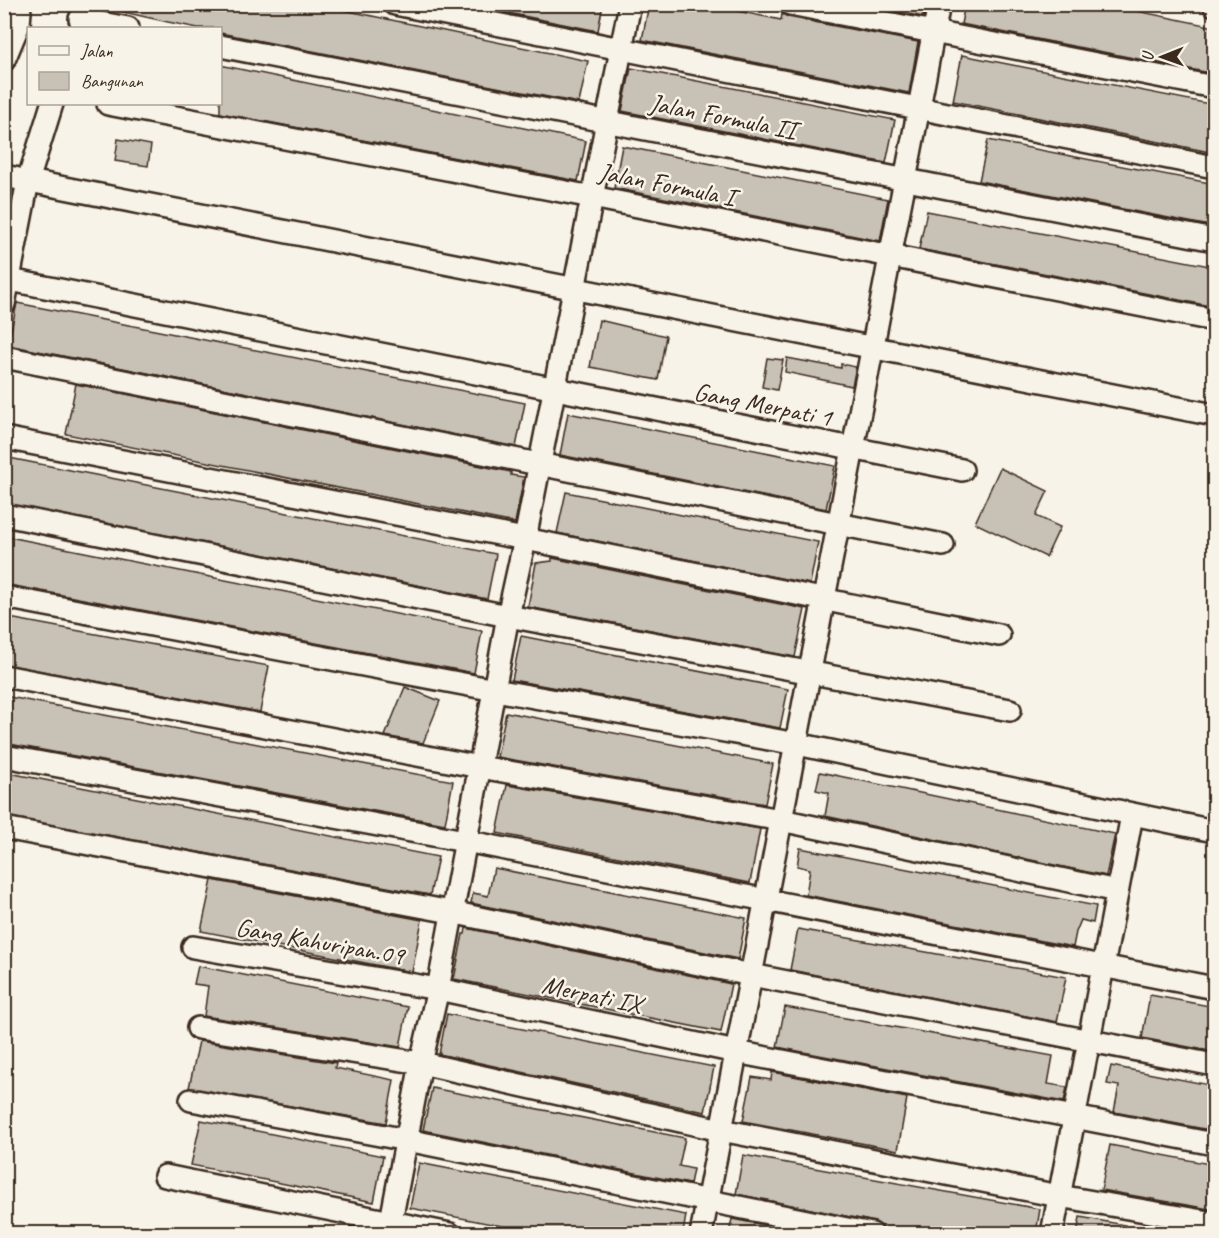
<svg xmlns="http://www.w3.org/2000/svg" width="1219" height="1238" viewBox="0 0 1219 1238" font-family="Caveat,sans-serif">
	<style>
		.building { fill: #c8c1b6; stroke: #3b2a1e; stroke-width: 1.5 }
		.lines { fill: none; stroke-linecap: round; stroke-linejoin: round }
		.street-casing { stroke: #3b2a1e; stroke-width: 26 }
		.street { stroke: #f7f3e8; stroke-width: 21 }
		.labels { text-anchor: middle; stroke-width: 5; stroke-linejoin: round; paint-order: stroke }
		.street-label { font-size: 26px; fill: #3b2a1e; stroke: #f7f3e8 }
	</style>
	<rect width="100%" height="100%" fill="#f7f3e8"/>
	<filter id="ink" filterUnits="userSpaceOnUse"><feTurbulence type="fractalNoise" baseFrequency=".0167" numOctaves="2"/><feDisplacementMap in="SourceGraphic" scale="12" xChannelSelector="R" yChannelSelector="G"/><feConvolveMatrix kernelMatrix="1 2 1 2 8 2 1 2 1" color-interpolation-filters="sRGB"/></filter>
	<g filter="url(#ink)">
		<g class="building">
			<polygon points="120,4 315,4 588,61 579,103 220,33 220,28 198,28 168,22 119,11"/>
			<polygon points="494,4 603,4 598,31 493,10"/>
			<polygon points="649,4 704,4 781,20 782,14 788,17 918,42 909,93 642,40"/>
			<polygon points="859,4 925,4 923,17"/>
			<polygon points="965,4 1103,4 1215,27 1215,74 961,24"/>
			<polygon points="962,55 1215,105 1215,153 953,101"/>
			<polygon points="220,65 586,141 578,181 220,113"/>
			<polygon points="631,68 895,120 886,163 622,111"/>
			<polygon points="118,139 151,145 148,166 115,161"/>
			<polygon points="988,140 1215,184 1215,227 979,181"/>
			<polygon points="622,146 888,199 880,241 614,188"/>
			<polygon points="927,211 1215,267 1215,307 919,249"/>
			<polygon points="17,303 525,403 516,447 8,345"/>
			<polygon points="599,320 666,336 658,380 590,367"/>
			<polygon points="767,358 783,360 777,390 762,387"/>
			<polygon points="787,358 841,368 841,364 856,367 852,386 785,372"/>
			<polygon points="76,384 511,472 511,475 524,477 515,523 66,434"/>
			<polygon points="568,413 835,466 826,509 560,455"/>
			<polygon points="4,457 496,554 487,599 4,503"/>
			<polygon points="1000,468 1048,491 1036,516 1060,527 1046,557 975,523"/>
			<polygon points="566,492 818,542 810,584 557,533"/>
			<polygon points="4,536 482,631 474,673 4,584"/>
			<polygon points="552,558 805,609 795,657 528,607 536,563 552,561"/>
			<polygon points="4,617 269,666 260,712 4,664"/>
			<polygon points="521,636 788,689 780,728 512,680"/>
			<polygon points="405,687 440,701 423,743 385,736"/>
			<polygon points="4,696 453,781 445,824 4,743"/>
			<polygon points="506,712 773,764 765,804 497,757"/>
			<polygon points="4,772 438,857 430,895 4,816"/>
			<polygon points="820,772 1115,834 1106,876 825,816 829,793 816,790"/>
			<polygon points="507,785 760,829 750,883 497,833"/>
			<polygon points="800,848 1096,906 1093,923 1081,920 1076,932 1073,947 806,895 810,869 797,866"/>
			<polygon points="494,868 746,918 738,959 471,903 473,893 488,896"/>
			<polygon points="212,880 422,920 412,972 201,931"/>
			<polygon points="466,928 731,984 721,1032 454,979 463,934 465,934"/>
			<polygon points="798,929 1066,977 1057,1022 790,970"/>
			<polygon points="198,966 408,1007 400,1047 204,1016 208,986 194,984"/>
			<polygon points="1150,995 1215,1007 1215,1052 1142,1038"/>
			<polygon points="785,1007 1053,1056 1048,1084 1067,1087 1064,1102 777,1047"/>
			<polygon points="447,1014 714,1067 705,1112 439,1054"/>
			<polygon points="199,1041 336,1063 335,1068 394,1080 386,1123 189,1088"/>
			<polygon points="1111,1066 1215,1086 1215,1131 1114,1112 1119,1086 1107,1084"/>
			<polygon points="772,1072 907,1098 898,1150 743,1121 752,1077 771,1080"/>
			<polygon points="432,1088 685,1138 679,1166 693,1169 690,1184 423,1130"/>
			<polygon points="201,1120 383,1156 374,1202 191,1165"/>
			<polygon points="1110,1145 1215,1165 1215,1210 1101,1190"/>
			<polygon points="743,1155 1040,1209 1036,1233 915,1233 883,1228 875,1222 736,1194"/>
			<polygon points="419,1163 686,1215 683,1233 537,1233 410,1208"/>
			<polygon points="1080,1217 1125,1225 1124,1233 1077,1233"/>
			<polygon points="732,1219 805,1233 729,1233"/>
		</g>
		<g class="lines">
			<g class="street-casing">
				<g id="street">
					<polyline points="395,4 1214,167"/>
					<polyline points="790,4 1214,87"/>
					<polyline points="1214,4 1214,5"/>
					<polyline points="4,5 16,7 20,12 19,24 4,60"/>
					<polyline points="80,19 128,28"/>
					<polyline points="220,46 1214,240"/>
					<polyline points="108,104 592,197 1214,320"/>
					<polyline points="4,176 1214,415"/>
					<polyline points="10,280 962,470"/>
					<polyline points="4,304 28,181 52,104"/>
					<polyline points="4,357 943,545"/>
					<polyline points="4,438 525,539 999,635"/>
					<polyline points="4,515 508,616 1010,710"/>
					<polyline points="4,597 495,690 797,744 1214,831"/>
					<polyline points="4,676 480,767 781,820 1117,891"/>
					<polyline points="4,756 465,841 1214,988"/>
					<polyline points="4,828 451,912 751,975 1214,1065"/>
					<polyline points="193,947 438,989 736,1052 1214,1144"/>
					<polyline points="198,1028 421,1063 721,1130 1059,1196 1214,1223"/>
					<polyline points="191,1100 407,1140 872,1234"/>
					<polyline points="165,1176 450,1234"/>
					<polyline points="391,1221 421,1063 438,989 508,616 525,539 630,4"/>
					<polyline points="701,1234 939,4"/>
					<polyline points="1052,1234 1132,815"/>
				</g>
			</g>
			<use href="#street" class="street"/>
		</g>
	</g>
	<g class="labels">
		<g class="street-label">
			<text transform="translate(723 116) rotate(11)" y="9">Jalan Formula II</text>
			<text transform="translate(667 184) rotate(11)" y="9">Jalan Formula I</text>
			<text transform="translate(763 404) rotate(11)" y="9">Gang Merpati 1</text>
			<text transform="translate(320 941) rotate(10)" y="9">Gang Kahuripan.09</text>
			<text transform="translate(592 994) rotate(12)" y="9">Merpati IX</text>
		</g>
	</g>
	<rect width="1219" height="1238" fill="none" stroke="#f7f3e8" stroke-width="24"/>
	<rect x="12" y="12" width="1195" height="1214" fill="none" stroke="#3b2a1e" stroke-width="2" filter="url(#ink)"/>
	<rect x="27" y="27" width="195" height="78" fill="#f7f3e8" stroke="#aca397" stroke-width="1.5"/>
	<rect x="39" y="46" width="30" height="9" fill="#f7f3e8" stroke="#aca397" stroke-width="1.5"/>
	<text x="81" y="57" font-size="18" fill="#3b2a1e">Jalan</text>
	<rect x="39" y="72" width="30" height="18" fill="#c8c1b6" stroke="#aca397" stroke-width="1.5"/>
	<text x="81" y="87" font-size="18" fill="#3b2a1e">Bangunan</text>
	<g transform="translate(1162 57) rotate(269)" stroke="#f7f3e8" stroke-width="4.5" paint-order="stroke">
	<path d="M0-4.5L10 22L0 15L-10 22Z" fill="#3b2a1e"/>
	<text y="-9" font-size="16" font-weight="bold" text-anchor="middle" fill="#3b2a1e">U</text>
	</g>
</svg>
